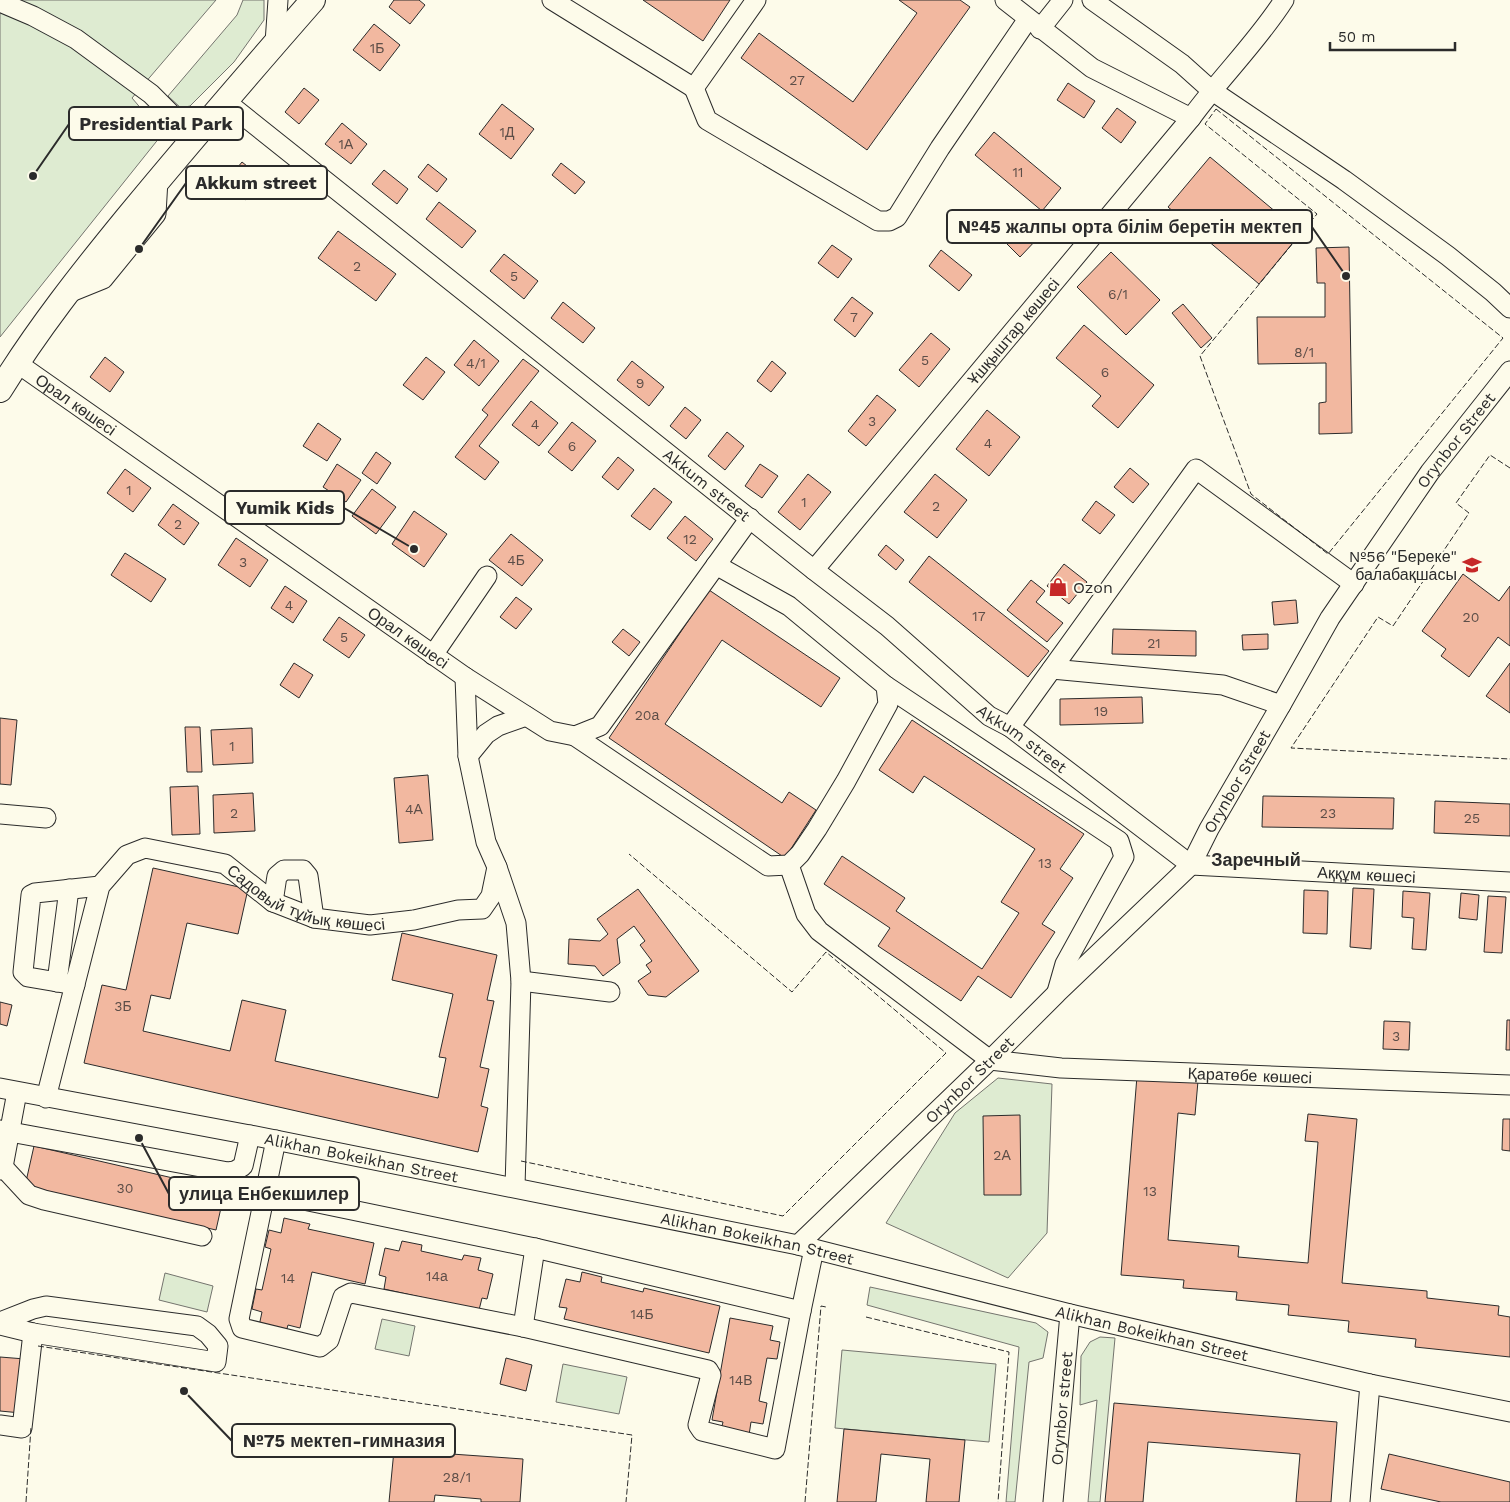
<svg xmlns="http://www.w3.org/2000/svg" width="1510" height="1502" viewBox="0 0 1510 1502" font-family="'Work Sans',sans-serif">
	<style>
		.green { fill: #deebd1; stroke: #74746e }
		.building { fill: #f2b8a0; stroke: #2b2b2b }
		.lines { fill: none; stroke-linecap: round; stroke-linejoin: round }
		.minor-casing { stroke: #2b2b2b; stroke-width: 21 }
		.major-casing { stroke: #2b2b2b; stroke-width: 26 }
		.minor { stroke: #fdfbea; stroke-width: 19 }
		.major { stroke: #fdfbea; stroke-width: 24 }
		.fence { stroke: #2b2b2b; stroke-width: 1; stroke-dasharray: 6 2.5; stroke-linecap: butt }
		.labels { text-anchor: middle; stroke-width: 4; stroke-linejoin: round; paint-order: stroke }
		.number-label { font-size: 14px; fill: #5d4e48 }
		.street-label { font-size: 16px; fill: #2b2b2b; stroke: #fdfbea }
		.poi-label { font-size: 16px; fill: #2b2b2b; stroke: #fdfbea; text-anchor: end }
		.neighbourhood-label { font-size: 18px; font-weight: bold; fill: #2b2b2b; stroke: #fdfbea }
		.leader { fill: none; stroke: #2b2b2b; stroke-width: 2 }
		.callout-dot { fill: #2b2b2b; stroke: #fdfbea; stroke-width: 2 }
		.callout { fill: #fdfbea; stroke: #2b2b2b; stroke-width: 2 }
		.callout-label { font-size: 18px; text-anchor: middle; font-weight: bold; fill: #2b2b2b }
	</style>
	<rect width="100%" height="100%" fill="#fdfbea"/>
	<g class="green">
		<polygon points="0,0 216,0 132,98 161,132 160,137 0,337"/>
		<polygon points="243,0 264,0 264,20 234,62 190,106 181,108 168,96 237,15"/>
		<polygon points="998,1078 1052,1084 1047,1233 1008,1278 886,1223 955,1113"/>
		<polygon points="165,1273 213,1286 207,1312 159,1300"/>
		<polygon points="870,1287 1036,1323 1048,1332 1043,1358 1029,1362 1015,1502 1006,1502 1019,1347 867,1305"/>
		<polygon points="382,1319 415,1326 409,1356 375,1349"/>
		<polygon points="1100,1337 1115,1338 1100,1502 1088,1502 1097,1400 1080,1405 1081,1356 1090,1342"/>
		<polygon points="842,1350 996,1364 989,1442 835,1428"/>
		<polygon points="563,1364 627,1377 619,1414 556,1402"/>
	</g>
	<g class="building">
		<polygon points="394,0 419,0 425,5 410,24 389,7"/>
		<polygon points="643,0 730,0 703,41"/>
		<polygon points="899,0 960,0 970,7 867,150 741,58 759,33 853,102 917,13"/>
		<polygon points="374,24 400,45 380,71 353,50"/>
		<polygon points="1068,83 1095,101 1084,118 1057,100"/>
		<polygon points="304,88 319,100 299,124 285,112"/>
		<polygon points="502,104 534,129 511,159 479,134"/>
		<polygon points="1117,108 1136,122 1121,143 1102,128"/>
		<polygon points="342,123 367,144 351,164 325,144"/>
		<polygon points="994,132 1061,188 1042,211 975,155"/>
		<polygon points="1210,157 1301,233 1259,284 1168,207"/>
		<polygon points="242,162 263,179 246,200 225,183"/>
		<polygon points="561,163 585,182 575,194 552,175"/>
		<polygon points="428,164 447,179 437,192 418,177"/>
		<polygon points="384,170 408,189 397,204 372,184"/>
		<polygon points="439,202 476,231 462,248 426,219"/>
		<polygon points="1021,222 1038,238 1020,257 1004,241"/>
		<polygon points="338,231 396,274 376,301 318,258"/>
		<polygon points="832,245 852,259 838,278 818,263"/>
		<polygon points="1349,247 1352,433 1319,434 1319,403 1326,402 1326,363 1258,364 1257,317 1325,317 1325,283 1317,283 1316,248"/>
		<polygon points="941,250 972,275 959,291 929,266"/>
		<polygon points="1111,252 1160,300 1126,335 1077,287"/>
		<polygon points="504,254 538,281 524,299 490,271"/>
		<polygon points="852,297 873,313 855,337 834,320"/>
		<polygon points="563,302 595,328 583,343 551,318"/>
		<polygon points="1183,304 1212,338 1201,348 1172,313"/>
		<polygon points="1084,325 1154,385 1118,428 1092,406 1101,396 1056,358"/>
		<polygon points="931,333 950,349 919,387 899,370"/>
		<polygon points="474,340 499,361 479,386 454,365"/>
		<polygon points="105,357 124,372 110,392 90,377"/>
		<polygon points="426,357 445,372 423,400 403,385"/>
		<polygon points="523,359 539,371 479,446 499,462 485,480 455,457 488,415 482,410"/>
		<polygon points="632,361 664,387 649,406 617,380"/>
		<polygon points="772,361 786,373 771,392 757,381"/>
		<polygon points="877,395 896,410 866,446 848,431"/>
		<polygon points="531,401 558,423 539,446 512,425"/>
		<polygon points="685,407 701,420 686,439 670,426"/>
		<polygon points="987,410 1020,437 989,476 956,449"/>
		<polygon points="572,422 596,441 572,471 548,452"/>
		<polygon points="318,423 341,439 327,461 303,446"/>
		<polygon points="727,432 744,446 725,470 708,456"/>
		<polygon points="376,452 391,463 377,484 362,473"/>
		<polygon points="618,457 634,470 618,490 602,477"/>
		<polygon points="337,464 361,480 346,502 323,487"/>
		<polygon points="760,464 778,476 762,498 745,486"/>
		<polygon points="1130,468 1149,484 1133,503 1114,487"/>
		<polygon points="125,469 151,488 133,512 107,493"/>
		<polygon points="808,474 831,492 800,530 778,512"/>
		<polygon points="935,474 967,500 937,538 904,512"/>
		<polygon points="654,488 672,502 650,530 631,516"/>
		<polygon points="372,489 396,507 376,534 352,516"/>
		<polygon points="1096,501 1115,515 1100,534 1082,520"/>
		<polygon points="173,504 199,523 184,545 158,525"/>
		<polygon points="414,511 447,534 424,567 392,544"/>
		<polygon points="685,516 713,539 696,561 667,538"/>
		<polygon points="511,534 543,560 522,586 489,560"/>
		<polygon points="236,538 268,560 250,587 218,565"/>
		<polygon points="886,545 904,560 896,570 878,555"/>
		<polygon points="125,553 166,579 151,602 111,575"/>
		<polygon points="929,556 1049,651 1028,677 909,582"/>
		<polygon points="1064,564 1087,582 1069,604 1047,586"/>
		<polygon points="1463,574 1499,601 1510,586 1510,646 1498,637 1469,677 1441,656 1446,649 1422,631"/>
		<polygon points="1031,580 1045,591 1036,602 1063,623 1047,642 1007,610"/>
		<polygon points="285,586 307,601 293,623 271,608"/>
		<polygon points="709,590 840,678 821,707 722,640 665,724 782,803 789,792 816,810 785,858 609,738"/>
		<polygon points="516,597 532,609 516,629 500,617"/>
		<polygon points="1296,600 1298,623 1274,625 1272,602"/>
		<polygon points="339,617 365,635 349,658 323,640"/>
		<polygon points="623,629 640,642 629,656 612,642"/>
		<polygon points="1113,629 1196,631 1196,656 1112,654"/>
		<polygon points="1268,634 1268,649 1243,650 1242,635"/>
		<polygon points="294,663 313,675 299,698 280,685"/>
		<polygon points="1510,663 1510,713 1486,696"/>
		<polygon points="1142,697 1143,723 1060,725 1060,699"/>
		<polygon points="0,718 17,720 11,785 0,784"/>
		<polygon points="912,720 1084,834 1060,869 1073,878 1042,924 1055,932 1011,998 978,976 961,1001 878,946 890,928 824,884 842,856 905,898 896,911 982,969 1019,913 1001,902 1035,849 924,776 913,793 879,770"/>
		<polygon points="185,727 200,727 202,772 187,772"/>
		<polygon points="252,728 253,763 213,765 211,730"/>
		<polygon points="428,775 433,840 399,843 394,778"/>
		<polygon points="198,786 200,834 172,835 170,787"/>
		<polygon points="253,793 255,831 214,833 213,795"/>
		<polygon points="1263,796 1394,798 1393,829 1262,827"/>
		<polygon points="1435,801 1510,804 1510,836 1434,833"/>
		<polygon points="153,868 248,889 238,934 187,923 170,999 151,995 143,1031 230,1051 242,1000 286,1010 275,1061 438,1098 446,1058 439,1057 453,994 392,980 402,933 497,955 487,1000 494,1001 480,1067 489,1069 481,1106 488,1108 478,1152 84,1063 102,985 126,990"/>
		<polygon points="1353,888 1374,889 1371,949 1350,947"/>
		<polygon points="638,889 699,971 666,997 648,995 638,981 651,972 646,965 652,961 640,945 645,941 634,926 617,939 620,963 603,976 595,966 568,964 569,939 600,941 608,934 597,919"/>
		<polygon points="1304,890 1328,891 1327,934 1303,933"/>
		<polygon points="1403,891 1430,893 1426,950 1412,949 1414,918 1402,917"/>
		<polygon points="1461,893 1479,895 1477,920 1459,918"/>
		<polygon points="1488,896 1506,897 1502,953 1484,952"/>
		<polygon points="0,1002 12,1005 7,1026 0,1024"/>
		<polygon points="1507,1020 1510,1020 1510,1050 1506,1050"/>
		<polygon points="1384,1021 1410,1022 1409,1050 1383,1049"/>
		<polygon points="1137,1076 1198,1081 1195,1115 1178,1113 1168,1240 1239,1246 1238,1257 1308,1263 1318,1142 1305,1141 1308,1114 1357,1119 1342,1283 1427,1291 1427,1298 1499,1306 1498,1315 1510,1317 1510,1357 1415,1347 1416,1339 1348,1332 1349,1321 1288,1315 1289,1305 1236,1300 1237,1292 1183,1288 1184,1280 1121,1275"/>
		<polygon points="1020,1115 1021,1195 984,1195 983,1116"/>
		<polygon points="1503,1119 1510,1119 1510,1151 1502,1150"/>
		<polygon points="34,1146 225,1190 216,1230 25,1186"/>
		<polygon points="284,1218 310,1224 308,1229 374,1243 365,1284 312,1272 300,1328 288,1325 286,1332 259,1326 262,1312 252,1309 256,1289 262,1290 271,1249 265,1247 269,1230 281,1233"/>
		<polygon points="402,1241 422,1245 421,1251 462,1260 464,1255 481,1258 478,1270 493,1274 487,1299 482,1298 479,1310 384,1289 386,1277 379,1275 385,1248 399,1251"/>
		<polygon points="582,1272 602,1277 601,1282 643,1292 644,1288 720,1306 709,1353 564,1319 567,1308 559,1307 566,1279 580,1282"/>
		<polygon points="730,1318 773,1326 770,1340 780,1342 777,1359 767,1358 759,1401 767,1403 763,1424 751,1422 749,1435 721,1430 723,1422 712,1420"/>
		<polygon points="0,1357 25,1359 21,1413 0,1411"/>
		<polygon points="506,1358 532,1365 526,1391 500,1384"/>
		<polygon points="1114,1403 1337,1422 1331,1502 1296,1502 1300,1454 1148,1442 1143,1502 1105,1502"/>
		<polygon points="844,1429 965,1440 959,1502 926,1502 930,1459 881,1454 876,1502 837,1502"/>
		<polygon points="394,1450 523,1459 520,1502 481,1502 481,1499 435,1495 434,1502 389,1502"/>
		<polygon points="1389,1454 1510,1482 1510,1502 1441,1502 1381,1489"/>
	</g>
	<g class="lines">
		<g class="minor-casing">
			<g id="minor">
				<polyline points="552,0 694,88 756,0"/>
				<polyline points="1005,0 1092,68 1191,118"/>
				<polyline points="1092,0 1182,64 1211,90 1344,180 1448,256 1493,292 1510,308"/>
				<polyline points="0,2 33,16 76,39 151,94 194,137"/>
				<polyline points="1040,29 1063,0"/>
				<polyline points="275,43 278,0"/>
				<polyline points="694,88 707,120 878,221 889,221 897,217 940,148 1028,19"/>
				<path id="s1" d="M225,101L814,570L887,626L989,716L1010,727L1191,865L1510,882"/>
				<polyline points="66,294 103,279 156,214 158,180"/>
				<path id="s2" d="M17,363L465,677L550,731L575,736L600,726L750,518"/>
				<path id="s3" d="M814,570L1191,118C1220,78 1258,41 1284,0"/>
				<polyline points="433,655 487,576"/>
				<polyline points="1052,669 1223,685 1281,705"/>
				<polyline points="886,686 1119,841 1124,857 1065,964 1057,992"/>
				<polyline points="1010,727 1196,469 1354,584"/>
				<polyline points="575,736 768,866 789,865 800,854 817,829 846,781 888,704 886,686 789,606 716,565"/>
				<polyline points="468,756 486,734 498,726 526,716"/>
				<polyline points="0,814 46,818"/>
				<path id="s4" d="M789,865L806,914L819,931L990,1060L1061,1068L1510,1085"/>
				<polyline points="497,867 516,923 521,981 515,1187"/>
				<polyline points="273,902 277,876 284,870 303,870 308,876 314,918"/>
				<polyline points="521,981 610,992"/>
				<polyline points="57,982 69,889"/>
				<polyline points="75,985 28,977 23,972 31,895 35,893 100,886"/>
				<path id="s5" d="M0,1088L250,1135L798,1245L1070,1314L1370,1384L1510,1412"/>
				<path id="s6" d="M46,1098L100,886L127,855L145,848L225,864L273,902L314,918L370,925L414,920L458,910L482,909L491,896L497,867L486,842L468,756L465,677"/>
				<polyline points="0,1130 228,1172 235,1171 243,1166 250,1135"/>
				<polyline points="3,1167 29,1195 44,1200 202,1236"/>
				<polyline points="0,1170 3,1167 17,1092"/>
				<polyline points="265,1192 535,1248 801,1311 775,1449 702,1431 698,1425 711,1375 708,1370 523,1327 351,1293 343,1297 329,1340 320,1347 242,1328 239,1319 276,1140"/>
				<path id="s7" d="M798,1245L990,1060L1057,993L1191,865L1209,829L1281,705L1330,618L1430,472L1510,371"/>
				<polyline points="801,1311 814,1249"/>
				<polyline points="0,1322 33,1309 46,1306 197,1326 208,1334 218,1346 216,1362 33,1333 0,1325"/>
				<polyline points="523,1327 535,1248"/>
				<polyline points="0,1425 22,1428 33,1333"/>
				<path id="s8" d="M1053,1502L1070,1314"/>
				<polyline points="1360,1502 1370,1384"/>
			</g>
		</g>
		<g class="major-casing">
			<path id="major" d="M0,390C37,330 81,274 126,219C187,145 250,72 313,0"/>
		</g>
		<use href="#minor" class="minor"/>
		<use href="#major" class="major"/>
		<g class="fence">
			<polygon points="1216,109 1503,338 1328,554 1251,494 1200,356 1317,214 1205,124"/>
			<polyline points="1510,468 1490,455 1456,503 1469,513 1393,626 1378,617 1291,748 1510,759"/>
			<polyline points="521,1161 783,1216 946,1053 826,952 792,992 629,854"/>
			<polyline points="866,1317 1009,1352 998,1502"/>
			<polyline points="38,1346 632,1435 626,1502"/>
			<polyline points="26,1502 31,1427"/>
			<polyline points="805,1502 821,1306 826,1307"/>
		</g>
	</g>
	<defs>
		<g id="school-bare" transform="scale(1.5)"><path d="M0-5L7-2L0 1L-7-2ZM-4 1L0 2.5L4 1V4Q0 6-4 4Z" fill="#c62828" stroke="#fdfbea" stroke-width="2.5" paint-order="stroke"/></g>
		<g id="shop-bare" transform="scale(1.5)"><path d="M-5-2.5h2.3a2.7 3.5 0 0 1 5.4 0H5L5.5 6h-11ZM-1.5-2.5h3a1.5 2.3 0 0 0-3 0Z" fill="#c62828" stroke="#fdfbea" stroke-width="2.5" paint-order="stroke"/></g>
	</defs>
	<g fill-rule="evenodd">
		<use href="#school-bare" x="1472" y="565"/>
		<use href="#shop-bare" x="1058" y="587"/>
	</g>
	<g class="labels">
		<g class="number-label">
			<text x="377" y="53">1Б</text>
			<text x="797" y="85">27</text>
			<text x="507" y="137">1Д</text>
			<text x="346" y="149">1А</text>
			<text x="1018" y="177">11</text>
			<text x="357" y="271">2</text>
			<text x="514" y="281">5</text>
			<text x="1118" y="299">6/1</text>
			<text x="854" y="322">7</text>
			<text x="1304" y="357">8/1</text>
			<text x="925" y="365">5</text>
			<text x="476" y="368">4/1</text>
			<text x="1105" y="377">6</text>
			<text x="640" y="388">9</text>
			<text x="872" y="426">3</text>
			<text x="535" y="429">4</text>
			<text x="988" y="448">4</text>
			<text x="572" y="451">6</text>
			<text x="129" y="495">1</text>
			<text x="804" y="507">1</text>
			<text x="936" y="511">2</text>
			<text x="178" y="529">2</text>
			<text x="690" y="544">12</text>
			<text x="516" y="565">4Б</text>
			<text x="243" y="567">3</text>
			<text x="289" y="610">4</text>
			<text x="979" y="621">17</text>
			<text x="1471" y="622">20</text>
			<text x="344" y="642">5</text>
			<text x="1154" y="648">21</text>
			<text x="1101" y="716">19</text>
			<text x="647" y="720">20а</text>
			<text x="232" y="751">1</text>
			<text x="414" y="814">4А</text>
			<text x="234" y="818">2</text>
			<text x="1328" y="818">23</text>
			<text x="1472" y="823">25</text>
			<text x="1045" y="868">13</text>
			<text x="123" y="1011">3Б</text>
			<text x="1396" y="1041">3</text>
			<text x="1002" y="1160">2А</text>
			<text x="125" y="1193">30</text>
			<text x="1150" y="1196">13</text>
			<text x="437" y="1281">14а</text>
			<text x="288" y="1283">14</text>
			<text x="642" y="1319">14Б</text>
			<text x="741" y="1385">14В</text>
			<text x="457" y="1482">28/1</text>
		</g>
		<g class="street-label">
			<text dy="6" stroke="none"><textPath href="#s3" startOffset="311">Ұшқыштар көшесі</textPath></text>
			<text dy="6" stroke="none"><textPath href="#s2" startOffset="72">Орал көшесі</textPath></text>
			<text dy="6" stroke="none"><textPath href="#s7" startOffset="1048">Orynbor Street</textPath></text>
			<text dy="6" stroke="none"><textPath href="#s1" startOffset="616">Akkum street</textPath></text>
			<text dy="6" stroke="none"><textPath href="#s2" startOffset="478">Орал көшесі</textPath></text>
			<text dy="6" stroke="none"><textPath href="#s1" startOffset="1021">Akkum street</textPath></text>
			<text dy="6" stroke="none"><textPath href="#s7" startOffset="642">Orynbor Street</textPath></text>
			<text dy="6" stroke="none"><textPath href="#s1" startOffset="1408">Аққұм көшесі</textPath></text>
			<text dy="6" stroke="none"><textPath href="#s6" startOffset="452">Садовый тұйық көшесі</textPath></text>
			<text dy="6" stroke="none"><textPath href="#s4" startOffset="548">Қаратөбе көшесі</textPath></text>
			<text dy="6" stroke="none"><textPath href="#s7" startOffset="238">Orynbor Street</textPath></text>
			<text dy="6" stroke="none"><textPath href="#s5" startOffset="368">Alikhan Bokeikhan Street</textPath></text>
			<text dy="6" stroke="none"><textPath href="#s5" startOffset="772">Alikhan Bokeikhan Street</textPath></text>
			<text dy="6" stroke="none"><textPath href="#s5" startOffset="1178">Alikhan Bokeikhan Street</textPath></text>
			<text dy="6" stroke="none"><textPath href="#s8" startOffset="94">Orynbor street</textPath></text>
		</g>
		<g class="poi-label">
			<text x="1457" y="562">№56 "Береке"<tspan x="1457" dy="18">балабақшасы</tspan></text>
			<text x="1073" y="593" text-anchor="start">Ozon</text>
		</g>
		<g class="neighbourhood-label">
			<text x="1256" y="866">Заречный</text>
		</g>
	</g>
	<path class="leader" d="M33 176L69 124M139 249L186 183M1346 276L1312 227M414 549L344 508M139 1138L169 1194M184 1391L232 1441"/>
	<g class="callout-dot">
		<circle cx="33" cy="176" r="5"/>
		<circle cx="139" cy="249" r="5"/>
		<circle cx="1346" cy="276" r="5"/>
		<circle cx="414" cy="549" r="5"/>
		<circle cx="139" cy="1138" r="5"/>
		<circle cx="184" cy="1391" r="5"/>
	</g>
	<g class="callout">
		<rect x="69" y="107" width="174" height="33" rx="5"/>
		<rect x="186" y="166" width="141" height="33" rx="5"/>
		<rect x="947" y="210" width="365" height="33" rx="5"/>
		<rect x="225" y="491" width="119" height="33" rx="5"/>
		<rect x="169" y="1177" width="190" height="33" rx="5"/>
		<rect x="232" y="1424" width="223" height="33" rx="5"/>
	</g>
	<g class="callout-label">
		<text x="156" y="130">Presidential Park</text>
		<text x="256" y="189">Akkum street</text>
		<text x="1130" y="233">№45 жалпы орта білім беретін мектеп</text>
		<text x="285" y="514">Yumik Kids</text>
		<text x="264" y="1200">улица Енбекшилер</text>
		<text x="344" y="1447">№75 мектеп-гимназия</text>
	</g>
	<path d="M1330 42v8h125v-8" fill="none" stroke="#2b2b2b" stroke-width="2.5"/>
	<text x="1338" y="42" font-size="15" fill="#2b2b2b" stroke="#fdfbea" stroke-width="4" paint-order="stroke">50 m</text>
</svg>
